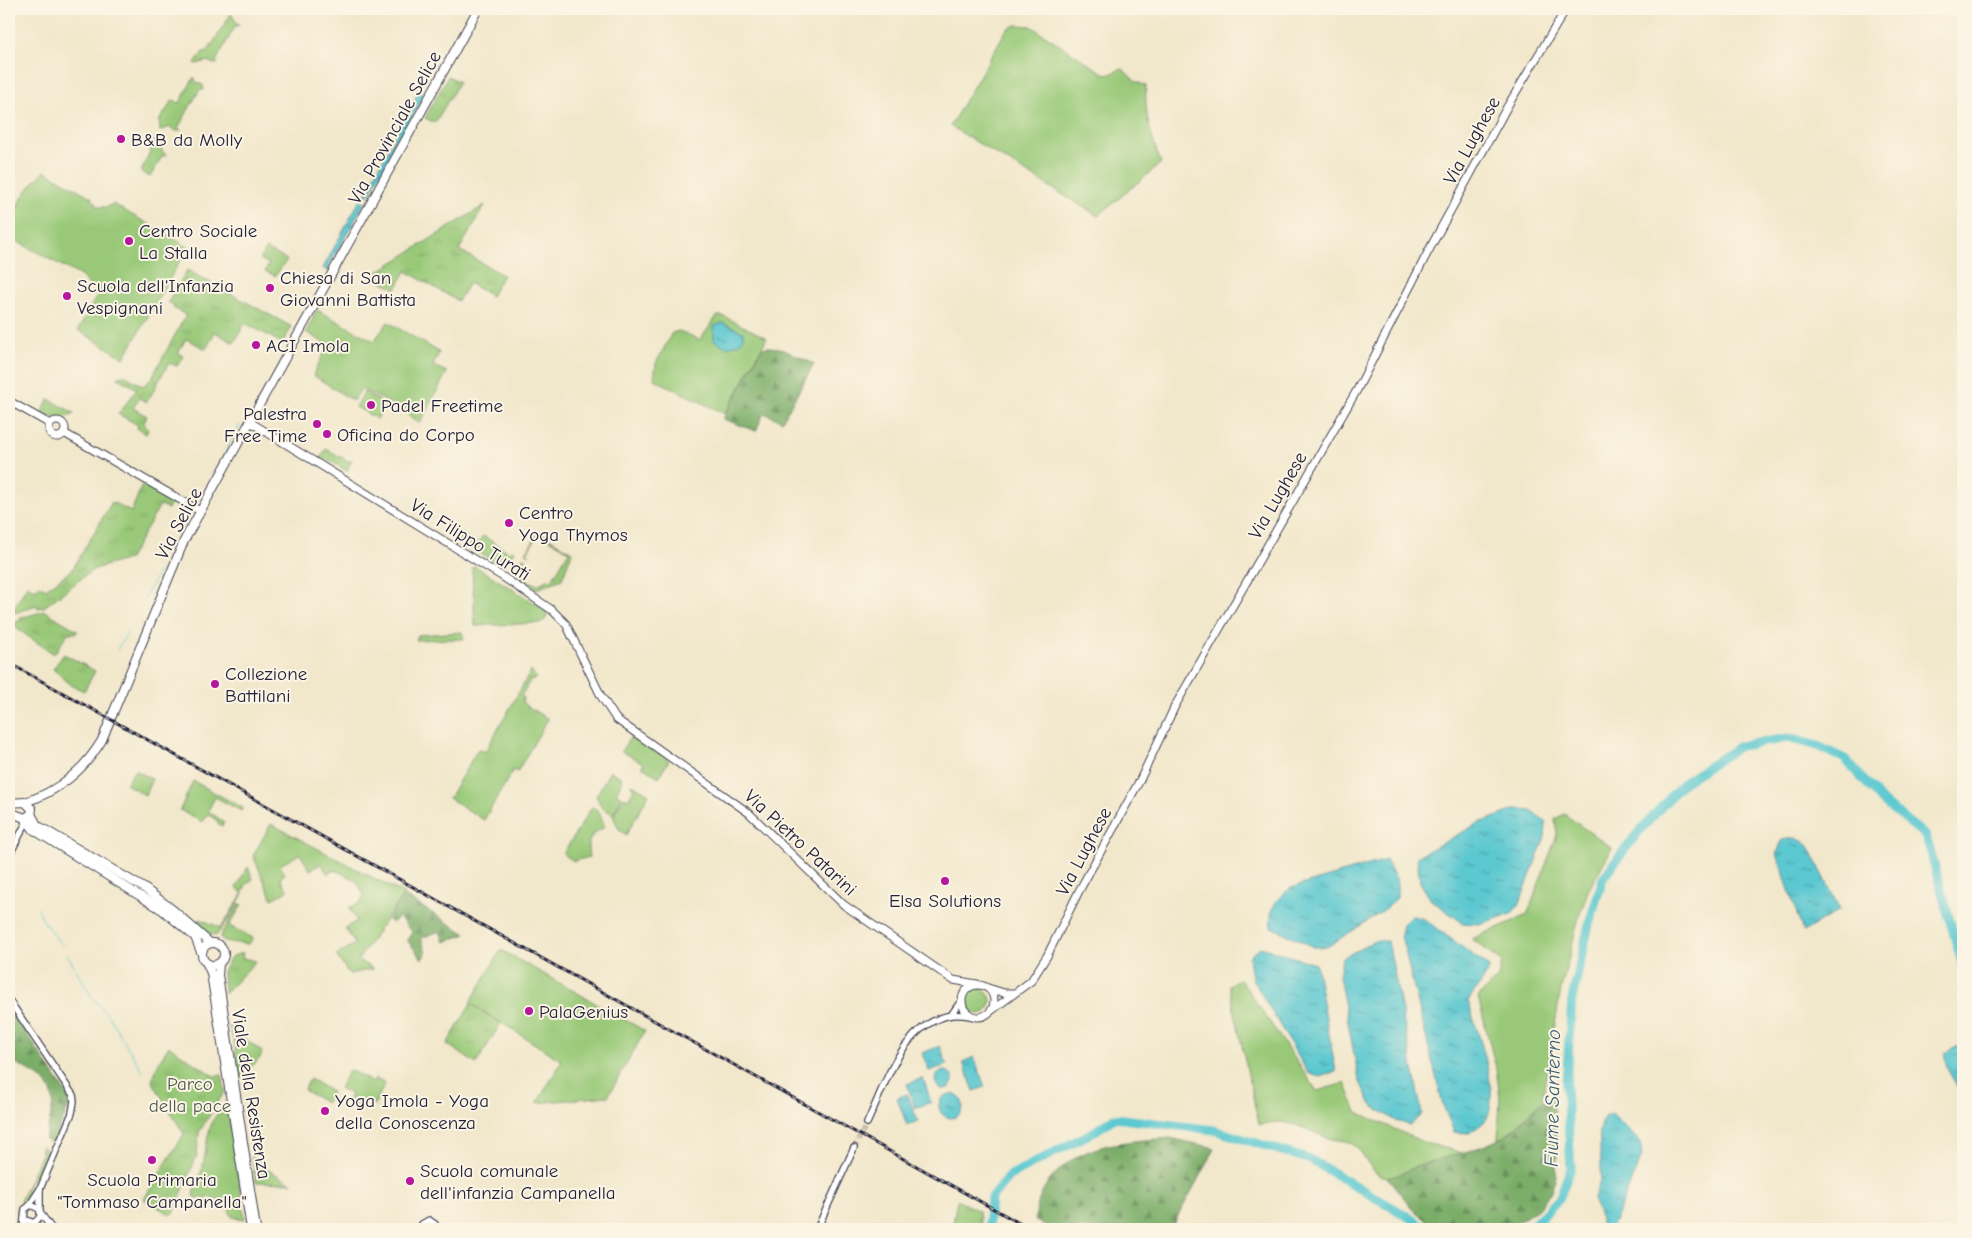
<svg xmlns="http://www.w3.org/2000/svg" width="1972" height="1238" viewBox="0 0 1972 1238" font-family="'Comic Neue',sans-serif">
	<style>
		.green { fill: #99c978; stroke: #5e765a }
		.forest { fill: url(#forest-firs); stroke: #4e6852 }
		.park { fill: url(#park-tufts); stroke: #5e765a }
		.water { fill: url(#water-ripples); stroke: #3e7586 }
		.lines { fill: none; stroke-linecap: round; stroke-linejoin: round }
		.stream { stroke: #5bc8d0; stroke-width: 1 }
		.river { stroke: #5bc8d0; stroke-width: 9 }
		.tertiary-tunnel { stroke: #c8c0ae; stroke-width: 5.5; stroke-dasharray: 5.5 3; stroke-linecap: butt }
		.tertiary-casing { stroke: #414051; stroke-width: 8 }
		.secondary-casing { stroke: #414051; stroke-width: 9 }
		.primary-casing { stroke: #414051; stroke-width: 10 }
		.tertiary { stroke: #fff; stroke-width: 5.5 }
		.secondary { stroke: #fff; stroke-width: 7 }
		.primary { stroke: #fff; stroke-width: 8 }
		.rail-casing { stroke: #22223b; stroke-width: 3 }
		.rail { stroke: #fcf5e5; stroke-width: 1; stroke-dasharray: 4; stroke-linecap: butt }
		.poi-dot { fill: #b5179e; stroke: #fcf5e5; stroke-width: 2 }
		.labels { text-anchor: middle; stroke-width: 4; stroke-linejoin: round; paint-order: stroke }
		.street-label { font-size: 19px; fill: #22223b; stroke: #fcf5e5 }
		.poi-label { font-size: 19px; fill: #22223b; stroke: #fcf5e5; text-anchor: start }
		.park-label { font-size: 19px; fill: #4c5c50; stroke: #fcf5e5 }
		.water-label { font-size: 20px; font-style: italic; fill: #365c6f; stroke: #fcf5e5 }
	</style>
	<defs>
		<pattern id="forest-firs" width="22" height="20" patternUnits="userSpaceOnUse" patternTransform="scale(1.25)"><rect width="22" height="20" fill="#7aad68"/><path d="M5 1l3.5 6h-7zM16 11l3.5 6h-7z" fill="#648c57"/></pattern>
		<pattern id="park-tufts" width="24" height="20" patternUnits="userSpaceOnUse" patternTransform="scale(1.25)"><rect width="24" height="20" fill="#99c978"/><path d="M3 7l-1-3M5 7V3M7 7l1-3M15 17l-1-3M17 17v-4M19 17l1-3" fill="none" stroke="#84ac69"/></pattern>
		<pattern id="water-ripples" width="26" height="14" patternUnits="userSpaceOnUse" patternTransform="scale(1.25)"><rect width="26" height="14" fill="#5bc8d0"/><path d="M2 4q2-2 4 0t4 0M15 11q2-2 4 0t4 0" fill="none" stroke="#4ba2aa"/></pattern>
	</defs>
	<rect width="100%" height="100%" fill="#fcf5e5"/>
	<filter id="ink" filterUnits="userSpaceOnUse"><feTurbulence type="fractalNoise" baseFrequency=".02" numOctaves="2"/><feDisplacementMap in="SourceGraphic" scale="10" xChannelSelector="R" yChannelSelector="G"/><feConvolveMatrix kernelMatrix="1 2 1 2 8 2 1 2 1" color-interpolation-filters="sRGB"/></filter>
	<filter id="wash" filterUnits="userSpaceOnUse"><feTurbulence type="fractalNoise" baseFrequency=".0096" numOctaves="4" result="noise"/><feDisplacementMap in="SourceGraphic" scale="20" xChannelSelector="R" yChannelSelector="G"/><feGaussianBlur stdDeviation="1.12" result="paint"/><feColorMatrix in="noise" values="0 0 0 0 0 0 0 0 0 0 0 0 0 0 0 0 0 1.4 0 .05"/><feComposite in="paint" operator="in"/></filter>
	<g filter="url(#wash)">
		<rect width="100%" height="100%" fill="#f1e7cb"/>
		<g class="green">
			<polygon points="231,14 239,26 236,25 216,61 218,63 214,64 207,61 197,64 195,63 203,52 208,51"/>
			<path d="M1016,25L1031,26L1103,73L1111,74L1122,68L1135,81L1146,86C1144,115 1151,136 1161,163L1098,216L950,126L1007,29Z"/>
			<polygon points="194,77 197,83 203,85 204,90 200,89 178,128 181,130 176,131 170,127 160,131 159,121 173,100 180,103"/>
			<polygon points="155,140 166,156 163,155 150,177 141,172"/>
			<path d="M45,171L91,197L98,207H107L113,204L188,247L124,358L78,330L98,294L81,276L9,237C9,212 27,187 45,171Z"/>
			<polygon points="266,249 287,260 275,276 265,271 269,264 260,259"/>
			<polygon points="317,310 374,341 388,322 439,352 433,366 447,372 420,423 390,403 361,389 353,401 313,375 328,345 306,332"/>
			<polygon points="717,316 723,316 767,338 725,414 654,379 656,363 672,333 679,331 700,340"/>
			<polygon points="364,392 385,404 377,419 356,407"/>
			<polygon points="326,449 350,462 352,459 347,471 327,459 324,461 320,459"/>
			<polygon points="457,531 478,544 483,536 509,552 511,550 514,551 509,558 491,560 454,537"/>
			<polygon points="539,533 527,553 530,555 526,553 539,532 572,552 562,579 537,589 522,580 518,566 523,557 527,559 523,559 521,563 524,565 523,578 537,585 549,579 552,580 569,551"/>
			<polygon points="475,566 546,610 547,616 545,620 539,623 475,626 472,568"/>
			<polygon points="462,632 464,639 416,640 418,635"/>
			<polygon points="531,671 536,677 534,680 531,679 521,696 524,698 522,701 525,705 548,719 517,772 513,770 484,820 449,798 478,749 485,752"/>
			<polygon points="632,735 669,760 659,777 642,767 643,763 621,751"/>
			<polygon points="135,770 152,779 145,795 126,784"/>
			<polygon points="610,771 621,777 622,782 616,793 622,797 613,814 602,808 596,796"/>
			<polygon points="193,781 243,808 241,811 215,797 208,811 224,822 222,826 217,823 218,821 207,814 202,822 180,810"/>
			<polygon points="632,784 649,794 626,835 619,829 613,816 624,797 628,799 634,789 631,786"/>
			<path d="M592,807L599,811L605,827C590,834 586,842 589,857L574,861L563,854Z"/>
			<polygon points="1564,814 1612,848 1588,891 1579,917 1561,989 1542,1101 1505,1137 1498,1139 1500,1097 1496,1068 1478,997 1498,977 1502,962 1472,939 1527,915 1557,835 1555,819"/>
			<polygon points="271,824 404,894 358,960 373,969 349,974 336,955 355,944 345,928 357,921 349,908 360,903 364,895 356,880 335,870 328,874 321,864 310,870 300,854 280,865 285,874 280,878 288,891 272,899 253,856"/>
			<path d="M248,867L253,879L246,884C240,903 228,920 216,936L208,933L197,923L200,919L221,928L243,893L236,888Z"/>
			<polygon points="240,903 242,905 229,926 253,938 249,944 228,942 221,939 220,936"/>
			<polygon points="501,950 645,1031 608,1096 537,1103 562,1061 470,1003"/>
			<path d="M1240,979L1317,1091L1345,1083L1357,1112L1423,1142L1462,1153C1447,1158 1432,1161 1418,1166C1407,1170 1397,1179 1386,1177C1368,1173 1367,1155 1354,1145C1346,1139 1334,1141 1325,1137C1300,1127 1287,1117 1259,1125L1229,986Z"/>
			<circle cx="978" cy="1001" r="13"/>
			<polygon points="349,1070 373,1082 375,1078 385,1084 374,1105 363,1100 358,1106 348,1101 351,1094 339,1088"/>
			<polygon points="310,1079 332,1092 326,1103 304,1090"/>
			<path d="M227,1105L245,1219L232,1217C226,1199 214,1195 196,1199L193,1196C194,1187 199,1179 202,1169C208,1147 205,1119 227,1105Z"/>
			<polygon points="252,1157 268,1170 292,1183 256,1182"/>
		</g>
		<g class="forest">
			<polygon points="767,347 780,348 814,364 782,421 764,413 756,431 723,419 762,348"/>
			<polygon points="403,895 466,934 444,942 440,931 421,938 426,953 422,959 407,940 412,932 399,917 392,923 388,920"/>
			<path d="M13,1013L68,1096L69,1105L53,1144L45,1139C60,1085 55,1086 9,1059V1022Z"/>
			<path d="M1553,1096L1557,1144L1556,1176L1550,1193L1538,1209L1507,1229H1443L1431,1224L1416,1213L1387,1177C1398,1177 1405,1171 1416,1167C1444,1156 1476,1152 1503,1137C1522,1127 1533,1105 1553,1096Z"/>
			<path d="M1170,1138L1215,1148L1171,1229H1052L1034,1220C1037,1211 1038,1198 1043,1190C1073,1142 1121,1142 1170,1138Z"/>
		</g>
		<g class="park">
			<polygon points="448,76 459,82 435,123 425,118"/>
			<polygon points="485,205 459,250 503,275 491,296 469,283 458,301 406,271 396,289 371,276"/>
			<polygon points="187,270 292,327 282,343 245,323 234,343 215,332 206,349 187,339 185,340 178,353 183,356 177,366 169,363 147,402 139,398 133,408 147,416 144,423 148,430 146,434 137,428 138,425 118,414 137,389 118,378 124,375 143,386 151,379 186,315 173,308 175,306 168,302"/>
			<path d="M49,399L74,413C66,420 51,419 41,414Z"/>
			<polygon points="142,485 173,502 168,509 160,505 129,559 94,569 44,607 38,608 36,605 15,613 13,610 27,585 36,590 39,585 46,589 72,570 112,502 131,512"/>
			<polygon points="45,611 78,631 76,633 68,633 54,654 13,626 9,628 9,623 20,621 20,618"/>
			<polygon points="64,654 95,671 84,691 71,685 53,669"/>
			<polygon points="243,953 242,958 256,961 224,994 223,971 232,956"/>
			<polygon points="471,1004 501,1023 476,1064 447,1044"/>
			<polygon points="229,1026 262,1052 260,1058 241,1077 236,1073 235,1045"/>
			<polygon points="169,1046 214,1076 222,1075 225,1091 199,1132 197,1155 174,1212 171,1215 144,1199 184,1134 152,1081 159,1062"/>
			<polygon points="42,1146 48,1151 38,1175 32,1178 27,1188 30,1199 24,1202 20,1201 43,1152 40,1151"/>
			<polygon points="957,1200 979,1211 981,1229 952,1229"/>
		</g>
		<g class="water">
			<polygon points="419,91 424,93 423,97 368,196 365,194"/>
			<polygon points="360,200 365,202 326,271 323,268"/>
			<polygon points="723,323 743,332 743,339 738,344 726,347 714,340 714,326"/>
			<polygon points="1516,809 1531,811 1546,821 1545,837 1519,905 1511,914 1479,924 1463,923 1431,900 1420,882 1417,857 1477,824"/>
			<polygon points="1796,838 1808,844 1840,910 1803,932 1777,854 1782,840"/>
			<path d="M1386,860L1397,881V898L1380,913L1327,947H1314L1271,927C1269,908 1276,899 1291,888Z"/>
			<path d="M1412,916L1424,919L1489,967C1486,980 1475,989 1468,1001C1476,1029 1501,1091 1487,1118C1484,1124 1474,1129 1469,1133L1454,1132L1443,1105L1401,935L1403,924Z"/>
			<polygon points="1375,941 1388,941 1422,1114 1410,1125 1396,1121 1371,1105 1359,1080 1339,976 1342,958"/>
			<polygon points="1260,947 1316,964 1336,1072 1319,1077 1308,1073 1252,978 1249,957"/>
			<polygon points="940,1046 947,1065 929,1071 922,1053"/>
			<path d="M1957,1046L1963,1055V1094C1955,1082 1944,1069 1945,1053Z"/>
			<polygon points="974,1057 985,1087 974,1091 963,1062"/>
			<circle cx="944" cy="1080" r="9"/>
			<polygon points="923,1078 931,1102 915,1108 907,1084"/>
			<polygon points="907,1094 918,1121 907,1125 897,1098"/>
			<circle cx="951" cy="1106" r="12"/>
			<path d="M1612,1114L1640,1142L1642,1156L1611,1229L1600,1227C1601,1214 1597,1210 1593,1199C1611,1168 1591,1141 1605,1116Z"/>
		</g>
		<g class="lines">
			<g class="stream">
				<polyline points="212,476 240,425"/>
				<polyline points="143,601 160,569"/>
				<polyline points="117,650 127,633"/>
				<polyline points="38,908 43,921 62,945"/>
				<polyline points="67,954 92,997 109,1017 143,1072"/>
			</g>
			<g class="river">
				<polyline points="988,1229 991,1198 1009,1176 1095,1131 1114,1118 1214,1130 1311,1160 1407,1216 1425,1229"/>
				<polyline points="1529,1229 1559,1199 1571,1168 1566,1086 1572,999 1589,924 1603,878 1636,835 1683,783 1740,746 1788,738 1818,746 1845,759 1883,802 1926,836 1963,967"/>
			</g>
		</g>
	</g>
	<g filter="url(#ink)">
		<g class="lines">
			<polyline class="tertiary-tunnel" points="854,1148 867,1123"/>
			<g class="tertiary-casing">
				<g id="tertiary">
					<polyline points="9,856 25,825 24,818"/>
					<polyline points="9,1000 73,1095 74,1101 72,1113 40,1189 29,1206"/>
					<polyline points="951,1015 961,1001"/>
					<path d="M867,1123C886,1083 902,1024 951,1015C958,1014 965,1015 971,1016"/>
					<polyline points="41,1214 52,1229"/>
					<polyline points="24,1219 34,1223 40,1217 40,1191"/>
					<polyline points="23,1229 25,1209 31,1205 39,1209"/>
					<polyline points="420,1229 422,1224 429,1220 435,1224 437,1229"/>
					<polyline points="817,1229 854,1148"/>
				</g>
			</g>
			<g class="secondary-casing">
				<g id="secondary">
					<polyline points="9,401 50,424"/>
					<circle cx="57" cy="429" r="8"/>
					<polyline points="250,422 503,577 552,610 566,624 601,696 616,719 749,813 844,905 953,980 977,984"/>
					<polyline points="64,433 200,511"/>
					<circle cx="978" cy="1001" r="16"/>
					<polyline points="988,988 1004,993 1014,993"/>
					<polyline points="991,1011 1031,981 1047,956 1079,891 1140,780 1175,706 1357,390 1429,250 1507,107 1566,9"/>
				</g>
			</g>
			<g class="primary-casing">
				<g id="primary">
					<path d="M25,802C58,792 85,769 102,740L184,541L478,9"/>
					<polyline points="9,803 25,802 32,809 31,814 25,818 9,812"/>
					<polyline points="31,814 37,825 144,888 173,910 210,943"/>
					<polyline points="25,818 34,830 161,909 195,937 201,952"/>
					<circle cx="213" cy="954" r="11"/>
					<polyline points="207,964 211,973 251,1229"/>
					<polyline points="219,964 218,975 256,1229"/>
				</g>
			</g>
			<use href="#tertiary" class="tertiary"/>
			<use href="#secondary" class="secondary"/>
			<use href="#primary" class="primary"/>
			<g class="rail-casing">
				<polyline id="rail" points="9,663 1030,1229"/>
			</g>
			<use href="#rail" class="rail"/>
		</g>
	</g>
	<g class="poi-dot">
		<circle cx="121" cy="139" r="5"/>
		<circle cx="129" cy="241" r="5"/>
		<circle cx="270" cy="288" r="5"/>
		<circle cx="67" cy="296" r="5"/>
		<circle cx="256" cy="345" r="5"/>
		<circle cx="371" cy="405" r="5"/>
		<circle cx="317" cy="424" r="5"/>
		<circle cx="327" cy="434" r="5"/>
		<circle cx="509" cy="523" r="5"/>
		<circle cx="215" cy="684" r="5"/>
		<circle cx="945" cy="881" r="5"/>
		<circle cx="529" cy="1011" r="5"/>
		<circle cx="325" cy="1111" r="5"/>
		<circle cx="152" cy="1160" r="5"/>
		<circle cx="410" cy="1181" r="5"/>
	</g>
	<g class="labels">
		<g class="street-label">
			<text transform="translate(394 127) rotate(-61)" y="7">Via Provinciale Selice</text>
			<text transform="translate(1471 140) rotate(-61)" y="7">Via Lughese</text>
			<text transform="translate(1277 495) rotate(-60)" y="7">Via Lughese</text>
			<text transform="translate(178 523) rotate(-62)" y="7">Via Selice</text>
			<text transform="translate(471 539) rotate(32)" y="7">Via Filippo Turati</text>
			<text transform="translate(801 842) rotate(43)" y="7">Via Pietro Patarini</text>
			<text transform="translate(1083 851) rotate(-62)" y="7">Via Lughese</text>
			<text transform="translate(252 1094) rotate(81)" y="7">Viale della Resistenza</text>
		</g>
		<g class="poi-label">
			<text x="131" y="146">B&amp;B da Molly</text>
			<text x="139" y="237">Centro Sociale<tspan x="139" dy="22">La Stalla</tspan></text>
			<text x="280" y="284">Chiesa di San<tspan x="280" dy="22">Giovanni Battista</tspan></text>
			<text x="77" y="292">Scuola dell'Infanzia<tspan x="77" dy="22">Vespignani</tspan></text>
			<text x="266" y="352">ACI Imola</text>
			<text x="381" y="412">Padel Freetime</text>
			<text x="307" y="420" text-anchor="end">Palestra<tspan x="307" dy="22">Free Time</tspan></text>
			<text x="337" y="441">Oficina do Corpo</text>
			<text x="519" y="519">Centro<tspan x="519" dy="22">Yoga Thymos</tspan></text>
			<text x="225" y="680">Collezione<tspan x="225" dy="22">Battilani</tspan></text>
			<text x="945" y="907" text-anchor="middle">Elsa Solutions</text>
			<text x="539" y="1018">PalaGenius</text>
			<text x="335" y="1107">Yoga Imola - Yoga<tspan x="335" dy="22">della Conoscenza</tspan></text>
			<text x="420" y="1177">Scuola comunale<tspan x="420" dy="22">dell'infanzia Campanella</tspan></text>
			<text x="152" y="1186" text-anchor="middle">Scuola Primaria<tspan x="152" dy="22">"Tommaso Campanella"</tspan></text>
		</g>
		<g class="park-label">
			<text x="190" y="1090">Parco<tspan x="190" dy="22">della pace</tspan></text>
		</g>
		<g class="water-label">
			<text transform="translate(1552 1098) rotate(-89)" y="7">Fiume Santerno</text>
		</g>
	</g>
	<rect width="1972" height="1238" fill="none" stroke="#fcf5e5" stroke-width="30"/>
</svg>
